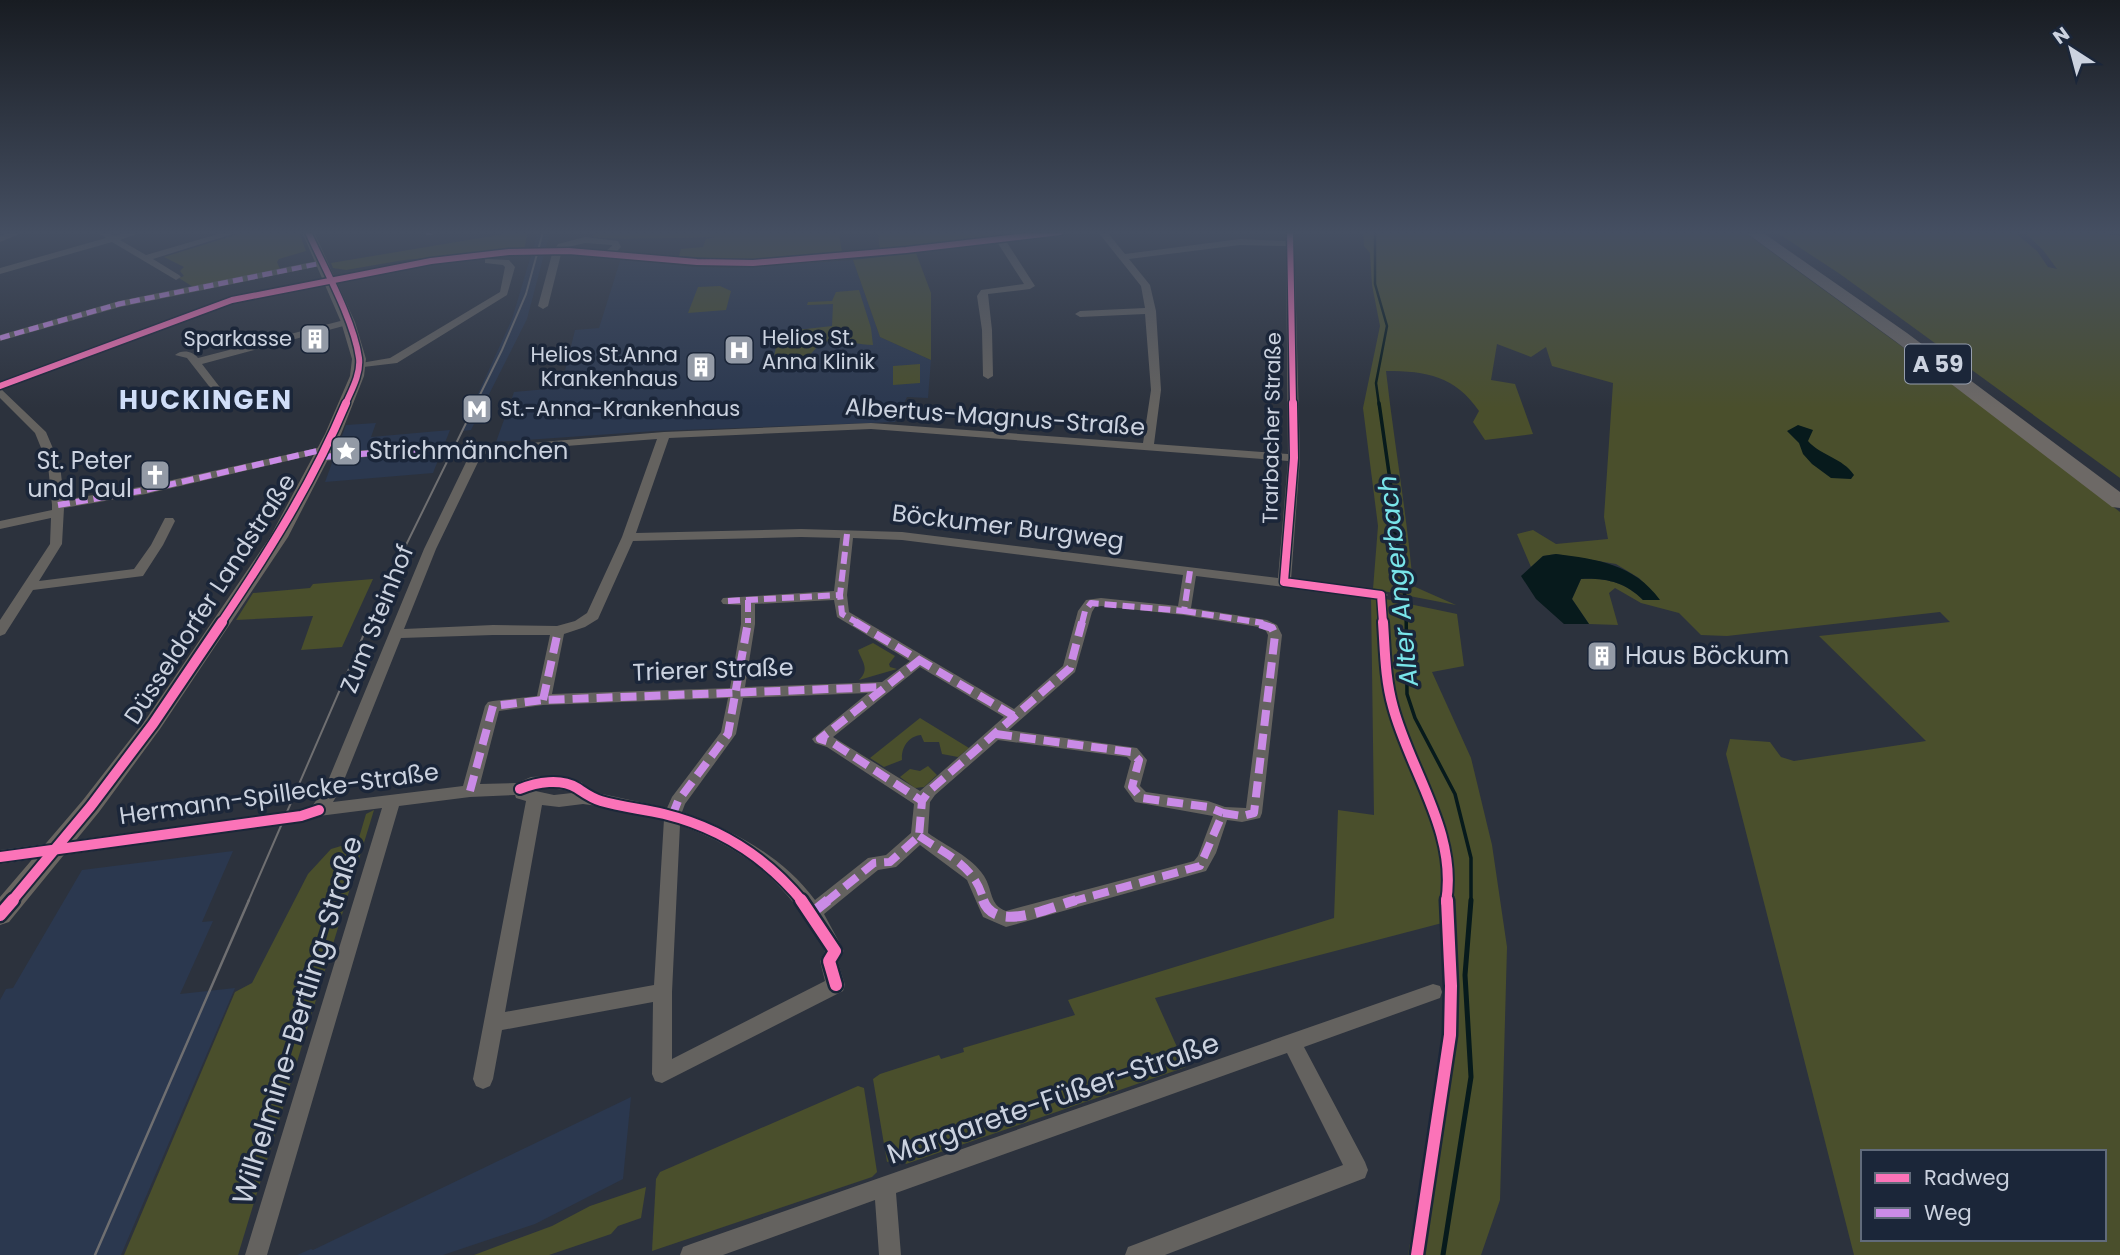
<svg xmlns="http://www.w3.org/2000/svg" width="2120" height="1255" viewBox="0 0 2120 1255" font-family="Poppins,sans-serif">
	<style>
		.built { fill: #2b384f }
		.green { fill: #4a4f2c; fill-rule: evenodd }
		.water { fill: #071a1c }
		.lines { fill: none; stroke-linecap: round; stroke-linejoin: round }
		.stream-far2 { stroke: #071a1c; stroke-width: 2.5 }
		.stream-far1 { stroke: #071a1c; stroke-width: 3.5 }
		.stream { stroke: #071a1c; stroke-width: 5 }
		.minor { fill: #64625f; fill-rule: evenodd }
		.secondary { fill: #696560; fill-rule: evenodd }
		.motorway { fill: #6d6966; fill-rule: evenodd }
		.tram-far1 { stroke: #6f6f71; stroke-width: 2 }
		.tram { stroke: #6f6f71; stroke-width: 2.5 }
		.quiet-far3 { stroke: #ca8be6; stroke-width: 5; stroke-dasharray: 10 5; stroke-linecap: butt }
		.quiet-far2 { stroke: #ca8be6; stroke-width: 6; stroke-dasharray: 12 6; stroke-linecap: butt }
		.quiet-far1 { stroke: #ca8be6; stroke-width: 8; stroke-dasharray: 16 8; stroke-linecap: butt }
		.quiet { stroke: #ca8be6; stroke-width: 10; stroke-dasharray: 20 10; stroke-linecap: butt }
		.cycleway-far3-casing { stroke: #1b2639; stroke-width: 9 }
		.cycleway-far2-casing { stroke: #1b2639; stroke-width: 11 }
		.cycleway-far1-casing { stroke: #1b2639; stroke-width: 14 }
		.cycleway-casing { stroke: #1b2639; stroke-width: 17 }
		.cycleway-far3 { stroke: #fb73b8; stroke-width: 6 }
		.cycleway-far2 { stroke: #fb73b8; stroke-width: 8 }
		.cycleway-far1 { stroke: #fb73b8; stroke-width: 10 }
		.cycleway { stroke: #fb73b8; stroke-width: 12 }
		.labels { text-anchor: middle; stroke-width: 7; stroke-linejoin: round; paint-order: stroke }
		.far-poi-label { font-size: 21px; fill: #cbd2df; stroke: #1b2639; text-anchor: start }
		.far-street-label { font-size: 21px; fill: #cbd2df; stroke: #1b2639 }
		.shield { fill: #1b2639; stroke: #969ead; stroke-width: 2 }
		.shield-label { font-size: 23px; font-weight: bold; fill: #cbd2df }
		.street-label { font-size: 24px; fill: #cbd2df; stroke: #1b2639 }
		.poi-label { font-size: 24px; fill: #cbd2df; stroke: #1b2639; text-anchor: start }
		.far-district-label { font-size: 26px; font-weight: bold; letter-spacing: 2px; fill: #d0def8; stroke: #1b2639 }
		.water-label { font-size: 26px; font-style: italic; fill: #79e5ea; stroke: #1b2639 }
		.near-street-label { font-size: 28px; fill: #cbd2df; stroke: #1b2639 }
	</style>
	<rect width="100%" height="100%" fill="#2c323d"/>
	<g class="built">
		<polygon points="538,232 550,232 527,319 471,430 461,431 512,319"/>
		<polygon points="621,258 692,267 730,268 853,260 880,337 931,360 928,398 907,397 895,422 655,431 496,442 514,392 569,387 569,382 562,383 575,330 599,328"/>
		<polygon points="376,423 371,437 450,430 433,473 325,482 346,425"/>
		<polygon points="233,851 202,922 213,921 180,994 235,988 121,1255 0,1255 0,1000 6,989 13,988 82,870"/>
		<polygon points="631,1097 623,1179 535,1224 443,1255 297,1255 311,1249 313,1250"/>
	</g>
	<g class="green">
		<polygon points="245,232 299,232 306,251 279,259 277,262 280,269 193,287 179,278 184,276 180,271 184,267 164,257"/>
		<polygon points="516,232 528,232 524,249 404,260 346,270 333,268 331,263"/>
		<polygon points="598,232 1035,232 880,250 878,234 839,234 842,252 741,260 679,256 681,249 703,247 706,239 715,237 624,239 591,237"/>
		<path d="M1363,232H1744L1984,406L2120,512V1255H1854L1726,754L1730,739L1770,742L1781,757L1794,761L1926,741L1819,636L1950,622L1940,612L1727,636L1701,635L1679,613L1641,603L1615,588L1609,593L1618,625L1589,624L1572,599L1581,579C1606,578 1625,582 1643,600L1659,599L1639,578L1616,564L1556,554L1543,556L1531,567L1517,534L1533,530L1556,544L1608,539L1604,517L1613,383L1552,366L1546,347L1531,357L1497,344L1491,380L1515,384L1533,434L1485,440L1473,422L1479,411C1455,376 1427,371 1386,371C1394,443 1407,514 1413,586L1456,605L1373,589L1378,526L1363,408L1380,326L1372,285L1370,253L1364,246ZM1863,1152H2104V1239H1863Z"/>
		<polygon points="1776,232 2014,232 2037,251 2048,267 2057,269 2043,250 2024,232 2092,232 2120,236 2120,478 1840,274"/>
		<polygon points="916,253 931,293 931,360 880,337 853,260"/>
		<polygon points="720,286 731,291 726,310 688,313 698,287"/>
		<path d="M859,290L871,328L873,345C846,345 828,328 808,358L777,359L774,357L779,332L832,326L833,304L807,305L808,302L832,301L836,292Z"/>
		<polygon points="920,364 920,383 893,385 893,366"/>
		<polygon points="373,579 342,647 301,650 313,616 236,620 253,593 310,588 313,584"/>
		<path d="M1371,596L1457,614L1464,666L1432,672L1471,758L1492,845L1507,947L1500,1200L1481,1255H1408C1427,1146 1451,1033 1446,922L1155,998L1186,1067L906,1164L902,1157L887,1162L873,1079L880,1074L939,1055L941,1059L964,1052L963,1048L1075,1015L1068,1000L1334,918L1338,810L1374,815Z"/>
		<path d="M873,643L895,656L889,664L890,667L897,669L859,680C871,669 861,660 858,650Z"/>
		<path d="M920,718L969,748L958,757L942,754L939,742H924L921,735C909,736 901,747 902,760L884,767L870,758Z"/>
		<polygon points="928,766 937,775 924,787 915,788 900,777 910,769 920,771"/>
		<polygon points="374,810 238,1255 124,1255 235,992 252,983 308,874 331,849 358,841 366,814"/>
		<polygon points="858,1086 864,1088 877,1172 872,1177 652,1251 656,1179 660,1172"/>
		<polygon points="646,1187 641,1218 618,1226 611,1234 549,1255 474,1255 552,1226 590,1206"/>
	</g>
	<g class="water">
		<path d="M1798,425L1813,430L1808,441C1821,456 1843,458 1854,475L1851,479L1831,478L1812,464L1803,454L1799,443L1787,431Z"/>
		<path d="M1556,554C1597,559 1634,564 1660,600H1643C1625,582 1606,578 1581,579L1572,599L1589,624H1564L1536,599L1521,576L1543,556Z"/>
	</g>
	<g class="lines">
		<polyline class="stream-far2" points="1375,232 1375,284 1387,326 1376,383 1379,405"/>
		<polyline class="stream-far1" points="1379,403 1392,494 1392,524 1397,539 1406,604 1407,694 1415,718 1455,794 1471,858 1471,902"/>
		<polyline class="stream" points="1443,1255 1471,1077 1465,975 1471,900"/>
		<g class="minor">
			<polygon points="11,232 24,232 0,242 0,236"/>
			<polygon points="97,232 107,232 114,236 128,232 142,232 120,240 146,255 225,232 239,232 153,259 179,275 181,277 176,280 112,242 0,274 0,268 106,238"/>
			<polygon points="422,232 436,232 432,235"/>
			<path d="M1036,232H1064L1060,235L1006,241L1035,286L1030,289L988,294L992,330L993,376L988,379L983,376L982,330L977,296L981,290L1024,284L997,242C917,251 834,263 753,266C689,268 625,253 561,254L548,306L543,309L538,306L552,254L509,255L431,264L234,302L1,389L46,432L60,465L64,500L145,486L326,446L332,449L326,452L146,494L64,508L62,544L39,581L134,569L151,545L165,518H173L175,521L163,545L143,576L33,590L5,634L0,636V620L50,544L51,518L0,529V521L52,510V505L48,465L35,433L0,398V382L232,297L431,258L509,249H555L558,244L585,237L618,241L621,247L616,252C661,256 708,262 754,260C848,256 943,243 1036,232ZM585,243L612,245V246L606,251L564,248Z"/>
			<path d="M1098,232H1107L1125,254L1240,239L1286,241V232H1294L1300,458L1291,580L1381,591L1388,595L1381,599L1196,576L1191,608L1267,620L1277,625L1282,635L1262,813L1260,818L1242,822L1227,820L1216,853L1206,871L1006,927L983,917L967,880L920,845L896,867L878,870L824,914L844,951L838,962L845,985L843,991L662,1083L655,1081L652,1074L653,1002L502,1030L493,1079L490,1086L483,1089L476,1086L473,1079L526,801L516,798L515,795L470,797L399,806L267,1255H245L382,808L319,816L301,822L0,864V850L301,810L313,805L325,788L424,549L469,456L481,447L664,432L871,423L1143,443L1151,390L1145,314L1080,317L1075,314L1080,311L1145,308L1141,286ZM1240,245L1286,246L1288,454L1154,444L1161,390L1156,311L1150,285L1129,259ZM871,429L1288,461L1278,578L902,532L801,529L636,533L669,438ZM657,439L622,537L587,613L575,621L557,626L493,625L404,629L436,549L480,458L488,452ZM801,537L840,538L834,591L723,598L721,601L723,604L741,605V624L730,688L552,694L564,634L585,627L598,619L633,541ZM853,538L902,540L1183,575L1178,606L1101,598L1086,600L1078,611L1063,666L1014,709L849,612L847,595ZM834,600L837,617L910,661L882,682L745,687L755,624V604ZM1101,606L1184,615L1259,627L1266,631L1268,635L1246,808L1225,807L1208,801L1146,792L1140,786L1147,760L1137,748L1009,730L1075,672L1092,612L1095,607ZM493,635H550L537,696L493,701L488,702L485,706L463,786L333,802L340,790L401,638ZM920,667L1004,717L920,791L833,737ZM868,693L812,739L815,743L827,747L914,804L911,833L886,855L868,858L815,900C782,856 733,830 682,812L685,804L736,734L743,698ZM728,698L721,732L672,797L667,808L593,792L581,782L550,776L531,777L517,783L480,784L499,711L543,705ZM998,740L1127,757L1131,761L1124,787L1135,802L1213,816L1198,856L1194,861L1006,911C989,905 993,890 984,876C972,857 946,846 928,833L930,802L935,795ZM550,788L571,791L572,793L554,795L531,790ZM583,804L620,809L664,819L654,985L505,1012L542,805L559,807ZM680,825C750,851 789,885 825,951L820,961L825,981L672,1059V992Z"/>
			<polygon points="485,259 509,260 515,267 507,295 397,363 355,368 355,364 390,358 500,292 505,267 503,265 485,263"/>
			<polygon points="322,260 327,263 325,265 120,307 0,341 0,335 119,301"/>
			<path d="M348,319L351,320V324L202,364L222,390L219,398L215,399L210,396L212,390L187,358L175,355C182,349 193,351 198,358Z"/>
			<polygon points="439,445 445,448 443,450 322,461 316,457 322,453"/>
			<polygon points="1433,984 1440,986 1442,992 1440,998 1304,1047 1365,1162 1368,1170 1365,1178 1165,1255 1125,1255 1128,1247 1136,1244 1343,1165 1287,1053 896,1193 901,1255 879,1255 875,1200 723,1255 680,1255 683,1247 691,1244"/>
		</g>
		<polygon class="secondary" points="302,232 314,232 355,322 366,359 364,376 341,434 288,537 160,729 99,812 9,922 0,925 0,897 83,800 146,719 270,537 325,434 350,376 352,359 341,322"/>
		<polygon class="motorway" points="1745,232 1762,232 1907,333 2120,492 2120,508 2112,507 1895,341"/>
		<polyline class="tram-far1" points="248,902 377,604 502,350 526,294 543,232"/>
		<polyline class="tram" points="95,1255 249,900"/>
		<g class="quiet-far3">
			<polyline points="426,232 432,232"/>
			<polyline points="0,338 119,304 322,263"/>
		</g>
		<g class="quiet-far2">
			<polyline points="322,457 439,448"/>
			<polyline points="58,505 146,490 326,449"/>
			<polyline points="847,534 840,595 842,614 858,623"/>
			<polyline points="748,600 748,623"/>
			<polyline points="728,601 840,595"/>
			<polyline points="1184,611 1263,623"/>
			<polyline points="1082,623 1085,611 1091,603 1184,611 1190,571"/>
		</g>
		<g class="quiet-far1">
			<polyline points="855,622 1014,716"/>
			<polyline points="921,659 820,739 833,743 922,801"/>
			<polyline points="543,700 558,631"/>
			<polyline points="996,734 1131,752 1139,760 1132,787 1141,798 1208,807 1223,813"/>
			<polyline points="470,791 493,706 543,700 884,687"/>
			<polyline points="672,816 678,801 728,734 748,622"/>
			<path d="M919,836C947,855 976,866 984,902"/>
			<polyline points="826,902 874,863 890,862 919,836 922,801 929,791 1070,668 1082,622"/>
			<polyline points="1070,902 1200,866 1223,813 1242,816 1254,813 1275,635 1272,628 1253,622"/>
		</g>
		<g class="quiet">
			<path d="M983,900C995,934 1051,907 1076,900"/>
			<polyline points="813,912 828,900"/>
		</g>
		<g class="cycleway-far3-casing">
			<g id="cycleway-far3">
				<path d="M308,232C324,267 354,321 359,358C361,374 351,391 345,405"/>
				<polyline points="1290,232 1293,405"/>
				<polyline points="0,386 232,300 431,261 509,252 569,251 697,262 753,263 906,250 1060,232"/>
			</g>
		</g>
		<g class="cycleway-far2-casing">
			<g id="cycleway-far2">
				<polyline points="1293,403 1294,458 1284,582 1381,595 1383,623"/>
				<path d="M221,623C268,553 313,482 346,403"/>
			</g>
		</g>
		<g class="cycleway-far1-casing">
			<g id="cycleway-far1">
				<path d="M1383,622C1385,650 1385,679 1393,707C1410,771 1458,833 1446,902"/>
				<path d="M520,789C537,782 561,778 577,788C586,794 591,798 601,801C621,807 643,809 664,814C721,828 766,857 803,902"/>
				<polyline points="0,857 301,816 319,810"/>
				<polyline points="11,902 91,806 153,724 222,622"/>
			</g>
		</g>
		<g class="cycleway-casing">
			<g id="cycleway">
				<polyline points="801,900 835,951 829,961 836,985"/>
				<polyline points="0,915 13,900"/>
				<polyline points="1417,1255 1450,1035 1451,986 1447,900"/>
			</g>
		</g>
		<use href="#cycleway-far3" class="cycleway-far3"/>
		<use href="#cycleway-far2" class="cycleway-far2"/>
		<use href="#cycleway-far1" class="cycleway-far1"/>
		<use href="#cycleway" class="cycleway"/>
	</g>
	<linearGradient id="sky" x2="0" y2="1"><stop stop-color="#181c22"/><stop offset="0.57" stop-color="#454f62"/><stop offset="1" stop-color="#454f62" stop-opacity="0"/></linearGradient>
	<rect width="2120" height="408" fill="url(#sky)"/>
	<defs>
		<g id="building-square" transform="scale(1.575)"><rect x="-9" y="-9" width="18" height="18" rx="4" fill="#939aa6" stroke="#1b2639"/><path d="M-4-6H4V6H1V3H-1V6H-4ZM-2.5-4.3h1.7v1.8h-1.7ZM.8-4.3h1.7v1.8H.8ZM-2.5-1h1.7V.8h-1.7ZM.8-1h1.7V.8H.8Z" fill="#fff"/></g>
		<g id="hospital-square" transform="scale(1.575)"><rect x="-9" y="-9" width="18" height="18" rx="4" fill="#939aa6" stroke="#1b2639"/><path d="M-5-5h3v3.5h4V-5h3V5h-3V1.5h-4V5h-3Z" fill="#fff"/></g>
		<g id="metro-square" transform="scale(1.575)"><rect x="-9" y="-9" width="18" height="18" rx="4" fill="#939aa6" stroke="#1b2639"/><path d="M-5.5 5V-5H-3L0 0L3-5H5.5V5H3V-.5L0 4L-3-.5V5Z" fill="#fff"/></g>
		<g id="sight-square" transform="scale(1.575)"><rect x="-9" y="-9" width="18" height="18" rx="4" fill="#939aa6" stroke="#1b2639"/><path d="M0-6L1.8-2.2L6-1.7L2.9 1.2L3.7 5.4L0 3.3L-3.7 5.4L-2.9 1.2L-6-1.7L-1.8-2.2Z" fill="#fff"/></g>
		<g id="church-square" transform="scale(1.575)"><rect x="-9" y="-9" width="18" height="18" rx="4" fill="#939aa6" stroke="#1b2639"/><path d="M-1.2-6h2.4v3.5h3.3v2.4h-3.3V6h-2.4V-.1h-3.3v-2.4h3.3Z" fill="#fff"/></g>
	</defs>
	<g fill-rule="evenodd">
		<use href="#building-square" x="315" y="339"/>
		<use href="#hospital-square" x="739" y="350"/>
		<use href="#building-square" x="701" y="367"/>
		<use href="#metro-square" x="477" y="409"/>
		<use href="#sight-square" x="346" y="451"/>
		<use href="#church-square" x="155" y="475"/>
		<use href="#building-square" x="1602" y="656"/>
	</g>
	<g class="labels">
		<g class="far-poi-label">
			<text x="762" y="345">Helios St.<tspan x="762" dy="24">Anna Klinik</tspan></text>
			<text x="292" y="346" text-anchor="end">Sparkasse</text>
			<text x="678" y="362" text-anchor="end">Helios St.Anna<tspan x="678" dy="24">Krankenhaus</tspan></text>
			<text x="500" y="416">St.-Anna-Krankenhaus</text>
		</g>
		<g class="far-street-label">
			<text transform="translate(1272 428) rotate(-89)" y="7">Trarbacher Straße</text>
		</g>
		<rect class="shield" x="1905" y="344.5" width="66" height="39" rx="5"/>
		<g class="shield-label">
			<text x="1938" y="372">A 59</text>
		</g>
		<g class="street-label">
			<text transform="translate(995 417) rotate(4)" y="8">Albertus-Magnus-Straße</text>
			<text transform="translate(1008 527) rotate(7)" y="8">Böckumer Burgweg</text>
			<text transform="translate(210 599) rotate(-57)" y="8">Düsseldorfer Landstraße</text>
			<text transform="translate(377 619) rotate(-68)" y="8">Zum Steinhof</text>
			<text transform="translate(713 670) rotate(-2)" y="8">Trierer Straße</text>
			<text transform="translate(279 794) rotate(-8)" y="8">Hermann-Spillecke-Straße</text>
		</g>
		<g class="poi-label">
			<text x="369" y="459">Strichmännchen</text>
			<text x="132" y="469" text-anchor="end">St. Peter<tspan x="132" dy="28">und Paul</tspan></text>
			<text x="1625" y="664">Haus Böckum</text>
		</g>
		<g class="far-district-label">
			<text x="206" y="409">HUCKINGEN</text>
		</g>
		<g class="water-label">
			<text transform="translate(1398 581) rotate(-96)" y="9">Alter Angerbach</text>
		</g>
		<g class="near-street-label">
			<text transform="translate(297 1020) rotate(-73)" y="10">Wilhelmine-Bertling-Straße</text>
			<text transform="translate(1053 1098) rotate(-19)" y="10">Margarete-Füßer-Straße</text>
		</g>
	</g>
	<rect x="1861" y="1150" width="245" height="91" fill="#1b2639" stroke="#616b7b" stroke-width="2"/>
	<rect x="1875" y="1173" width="35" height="10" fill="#fb73b8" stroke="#616b7b" stroke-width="2"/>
	<text x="1924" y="1185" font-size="21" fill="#cbd2df">Radweg</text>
	<rect x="1875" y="1208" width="35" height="10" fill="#ca8be6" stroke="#616b7b" stroke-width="2"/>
	<text x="1924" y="1220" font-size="21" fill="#cbd2df">Weg</text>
	<g transform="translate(2071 49) rotate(324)" stroke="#1b2639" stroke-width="5" paint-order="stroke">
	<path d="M0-5L12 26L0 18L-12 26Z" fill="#cbd2df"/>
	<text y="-10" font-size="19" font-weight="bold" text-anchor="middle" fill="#cbd2df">N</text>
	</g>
</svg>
